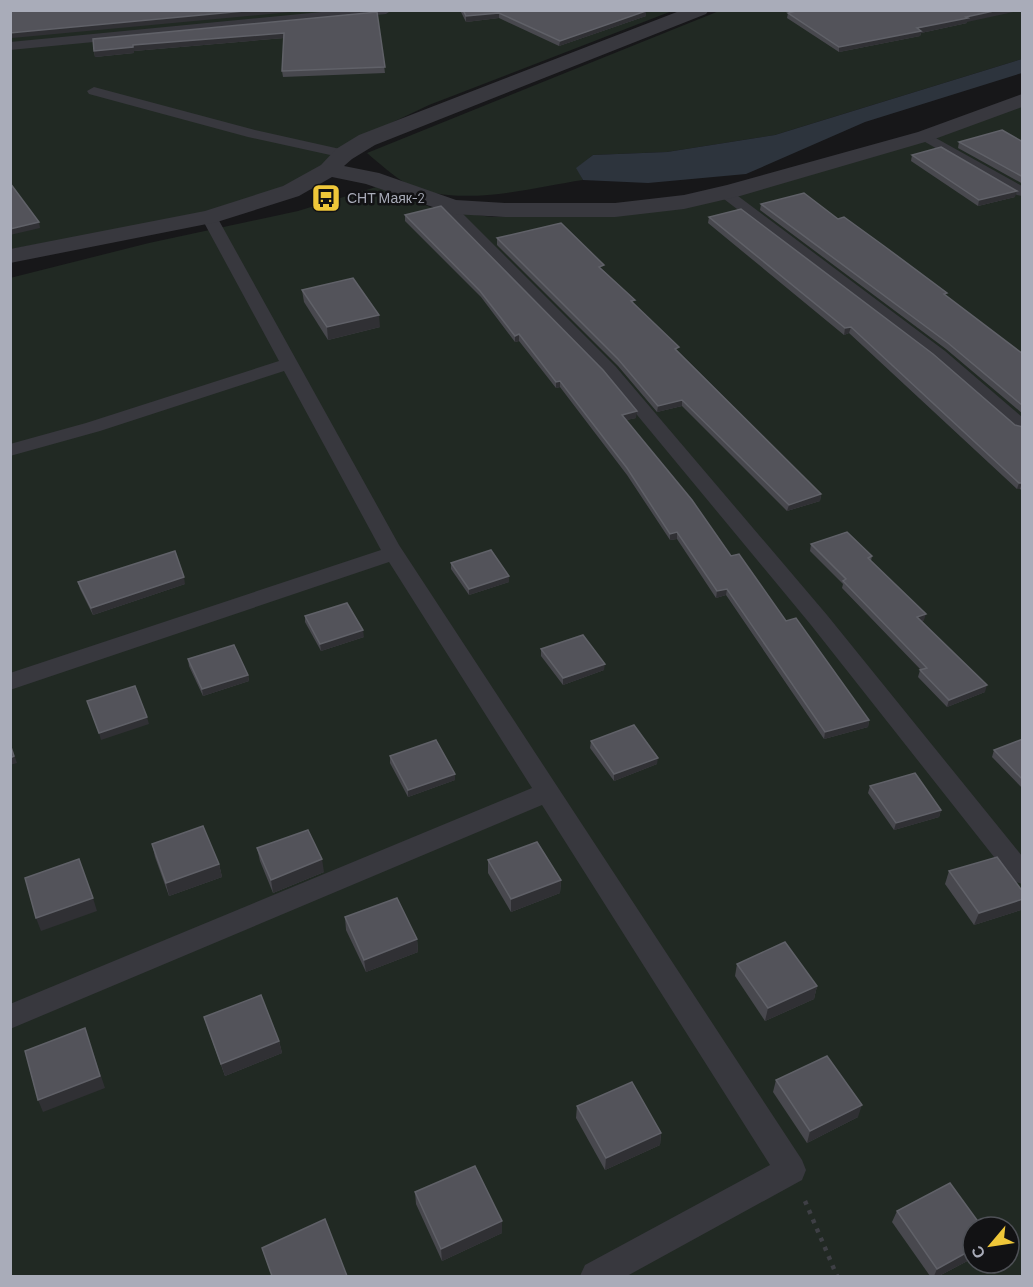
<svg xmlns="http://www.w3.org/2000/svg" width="1033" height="1287" viewBox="0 0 1033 1287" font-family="Barlow,sans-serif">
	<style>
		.green { fill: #212923; fill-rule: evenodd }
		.water { fill: #2d343d }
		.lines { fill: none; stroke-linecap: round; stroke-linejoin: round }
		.path { stroke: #3e3f45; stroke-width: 4.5; stroke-dasharray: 4 6; stroke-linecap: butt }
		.lane { fill: #38383e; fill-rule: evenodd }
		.street { fill: #38383e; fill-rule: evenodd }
		.wall { fill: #48484e }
		.shaded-wall { fill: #303034 }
		.building { fill: #53535a; stroke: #606168; stroke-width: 1.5 }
		.labels { text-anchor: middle; stroke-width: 5; stroke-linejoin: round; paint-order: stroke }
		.far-poi-label { font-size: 14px; fill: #a9acb9; stroke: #121214; text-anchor: start }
	</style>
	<rect width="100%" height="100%" fill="#171719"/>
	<g class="green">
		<polygon points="11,11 672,11 429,105 349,143 320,167 272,192 200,215 11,249"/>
		<path d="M719,11H1022V59L775,135L667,152L593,155L577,168L583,180C529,188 458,209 407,184C393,176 379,163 367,153Z"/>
		<path d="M1022,105V1276H11L10,278L149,243L298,211L376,187L441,211L493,217L648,211L933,138ZM973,1227H1009V1263H973Z"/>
	</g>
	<polygon class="water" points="1022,59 1022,73 865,122 746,174 648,183 583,180 576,168 593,155 667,152 775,135"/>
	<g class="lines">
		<polyline class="path" points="805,1201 837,1276"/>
		<g class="lane">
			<polygon points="342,10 392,10 386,14 10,50 10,42"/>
			<polygon points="94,87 255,130 349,151 351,154 344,158 248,137 89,94 87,91"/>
			<polygon points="925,132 1022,186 1022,196 1017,195 920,139 918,136"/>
			<polygon points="725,188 730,190 945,351 1022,417 1022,432 1015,430 933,359 720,196 717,193 720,190"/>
			<polygon points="445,199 450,201 616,367 827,615 1022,856 1022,884 1013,881 811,625 604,375 440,207 437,204"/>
			<polygon points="209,212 217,217 399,545 802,1160 806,1170 802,1180 627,1276 580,1276 585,1265 770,1165 542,805 10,1029 10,1004 532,788 389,562 10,690 10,673 381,550 284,371 100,431 10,456 10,444 86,423 279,361 201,217"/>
		</g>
		<polygon class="street" points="682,10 709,10 706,14 375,145 352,159 344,166 379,173 456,200 505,203 615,203 684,195 727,185 918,132 1022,94 1022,107 932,140 740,196 684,209 615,217 505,217 453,214 366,184 332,177 299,196 217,222 10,263 10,249 205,211 283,186 321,165 336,149 359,135"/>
	</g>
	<g class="wall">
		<polygon points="460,10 646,10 646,16 559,46 499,18 466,22"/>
		<polygon points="377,12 385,73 283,77 282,71 284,38 134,51 134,53 95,57 94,51"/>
		<polygon points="788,13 967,22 967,23 921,33 920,36 839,52 787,18"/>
		<polygon points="959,142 1023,142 1023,184 958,148"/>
		<polygon points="912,155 1015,197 978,206 911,161"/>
		<polygon points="761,204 838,219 946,296 1023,354 1023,414 946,349 760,210"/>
		<polygon points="405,215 636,418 626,420 731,556 869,720 868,727 824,739 726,595 716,598 677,539 670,540 627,475 560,387 556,388 519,341 515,342 481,297 405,221"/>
		<polygon points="709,217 1015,425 1023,427 1023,491 1020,489 1017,489 849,333 844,335 708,223"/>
		<polygon points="497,238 604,271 679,352 821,494 820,501 787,511 682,406 657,412 618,366 497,245"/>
		<polygon points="302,290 380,327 328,340 304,302"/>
		<polygon points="811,544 872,556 871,561 924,620 922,621 985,692 947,707 918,677 920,670 921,670 842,588 843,584 810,551"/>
		<polygon points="451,563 509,582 469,595 451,569"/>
		<polygon points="78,582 185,584 93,615 80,589"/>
		<polygon points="305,616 364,637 321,651 305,622"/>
		<polygon points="541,649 604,670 563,685 541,656"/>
		<polygon points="188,659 248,675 249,681 203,696 189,666"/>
		<polygon points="1023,739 1023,789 992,757 994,750"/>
		<polygon points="591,741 657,764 614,781 590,748"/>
		<polygon points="390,756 455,774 455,780 408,797 390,763"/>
		<polygon points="870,786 941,810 939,817 894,830 868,793"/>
		<polygon points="152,844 219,864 222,877 169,896 155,857"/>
		<polygon points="257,848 324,872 273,893 260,861"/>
		<polygon points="488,860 561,880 560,893 511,912 488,873"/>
		<polygon points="949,871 1023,892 1023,907 1021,910 974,925 945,884"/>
		<polygon points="345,917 417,939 418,952 366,972 346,930"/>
		<polygon points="737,964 817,986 814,999 765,1021 735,976"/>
		<polygon points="204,1017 279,1041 282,1053 225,1076 208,1029"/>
		<polygon points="776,1080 858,1117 807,1143 773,1092"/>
		<polygon points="577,1106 661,1133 660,1145 605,1170 576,1118"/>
		<polygon points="415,1192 502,1233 442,1261 416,1204"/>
		<polygon points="897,1211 973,1227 973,1258 939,1276 930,1276 892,1222"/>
	</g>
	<g class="shaded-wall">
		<polygon points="255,10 312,10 12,38 10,40 10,33"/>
		<polygon points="998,10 1023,10 967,22 967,23 921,33 920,36 839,52 839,47 966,17"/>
		<polygon points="646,11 646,16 559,46 560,41"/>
		<polygon points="499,13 499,18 466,22 466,16"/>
		<polygon points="284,33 284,38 134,51 134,53 95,57 94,51 133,45"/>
		<polygon points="11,47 12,52 12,65 10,65"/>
		<polygon points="1017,191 1015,197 978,206 979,200"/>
		<polygon points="39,222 40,228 10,235 10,229"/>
		<polygon points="379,315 380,327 328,340 327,327"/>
		<polygon points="851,327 849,333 844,335 845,328"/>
		<polygon points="519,334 519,341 515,342 515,336"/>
		<polygon points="560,381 560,387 556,388 556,382"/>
		<polygon points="682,400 682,406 657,412 658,406"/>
		<polygon points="637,411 636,418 622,421 622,415"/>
		<polygon points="1022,482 1020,489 1017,489 1019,483"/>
		<polygon points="821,494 820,501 787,511 789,505"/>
		<polygon points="677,532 677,539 670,540 670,534"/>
		<polygon points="509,576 509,582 469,595 469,589"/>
		<polygon points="184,577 185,584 93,615 91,608"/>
		<polygon points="727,589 726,595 716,598 717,591"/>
		<polygon points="926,614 924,620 916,624 917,617"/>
		<polygon points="363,630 364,637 321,651 320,644"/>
		<polygon points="605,664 604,670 563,685 563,678"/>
		<polygon points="248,675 249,681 203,696 202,689"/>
		<polygon points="987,685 985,692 947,707 949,700"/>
		<polygon points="147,717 149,724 101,740 99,733"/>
		<polygon points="869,720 868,727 824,739 825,732"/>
		<polygon points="10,743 17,763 10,765"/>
		<polygon points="658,758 657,764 614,781 614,774"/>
		<polygon points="455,774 455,780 408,797 408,790"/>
		<polygon points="941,810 939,817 894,830 896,823"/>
		<polygon points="322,859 324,872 273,893 271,880"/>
		<polygon points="219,864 222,877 169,896 166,883"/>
		<polygon points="561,880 560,893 511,912 511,899"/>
		<polygon points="93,898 97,911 41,931 36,918"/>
		<polygon points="1023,899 1023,907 1021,910 974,925 979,913"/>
		<polygon points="417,939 418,952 366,972 364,960"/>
		<polygon points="817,986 814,999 765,1021 768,1008"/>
		<polygon points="85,1028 105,1088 43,1112 38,1100"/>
		<polygon points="279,1041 282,1053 225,1076 221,1064"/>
		<polygon points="862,1105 858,1117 807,1143 810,1131"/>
		<polygon points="661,1133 660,1145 605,1170 606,1158"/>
		<polygon points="502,1221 502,1233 442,1261 441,1249"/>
		<polygon points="973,1249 973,1258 939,1276 934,1276 937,1269"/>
	</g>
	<g class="building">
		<polygon points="10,10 255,10 10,33"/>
		<polygon points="463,10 646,10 646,11 560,41 499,13 466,16"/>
		<polygon points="800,10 998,10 966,17 968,18 917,28 921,31 839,47 788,13"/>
		<polygon points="377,12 385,67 282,71 284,33 133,45 133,47 94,51 93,39"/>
		<polygon points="1002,130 1023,142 1023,177 959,142"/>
		<polygon points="941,147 1017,191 979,200 912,155"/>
		<polygon points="10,183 39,222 10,229"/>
		<polygon points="804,193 838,219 844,217 884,246 947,293 944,294 1023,354 1023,406 948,343 761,204"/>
		<polygon points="441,206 603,370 637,411 622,415 692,500 731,556 739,554 786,621 796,618 869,720 825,732 727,589 717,591 677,532 670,534 627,468 560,381 556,382 519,334 515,336 480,291 405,215"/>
		<polygon points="741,209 933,354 1015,425 1023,427 1023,483 1019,483 851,327 845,328 709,217"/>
		<polygon points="561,223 604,265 599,267 635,300 631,301 679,347 675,349 821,494 789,505 682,400 658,406 618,359 497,238"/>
		<polygon points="353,278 379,315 327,327 302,290"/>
		<polygon points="847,532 872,556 868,558 926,614 917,617 987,685 949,700 920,670 927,668 843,581 846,579 811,544"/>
		<polygon points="491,550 509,576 469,589 451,563"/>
		<polygon points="175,551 184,577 91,608 78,582"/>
		<polygon points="347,603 363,630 320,644 305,616"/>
		<polygon points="583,635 605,664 563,678 541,649"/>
		<polygon points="234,645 248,675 202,689 188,659"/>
		<polygon points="135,686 147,717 99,733 87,701"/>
		<polygon points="634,725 658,758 614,774 591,741"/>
		<polygon points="1023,739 1023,780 994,750"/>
		<polygon points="436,740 455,774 408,790 390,756"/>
		<polygon points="10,744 14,756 10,758"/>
		<polygon points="915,773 941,810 896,823 870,786"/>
		<polygon points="203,826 219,864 166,883 152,844"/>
		<polygon points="308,830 322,859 271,880 257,848"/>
		<polygon points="537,842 561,880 511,899 488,860"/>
		<polygon points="997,857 1023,892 1023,899 979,913 949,871"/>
		<polygon points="79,859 93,898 36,918 25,878"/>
		<polygon points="397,898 417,939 364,960 345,917"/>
		<polygon points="785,942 817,986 768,1008 737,964"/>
		<polygon points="261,995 279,1041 221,1064 204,1017"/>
		<polygon points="85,1028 100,1076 38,1100 25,1051"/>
		<polygon points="827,1056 862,1105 810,1131 776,1080"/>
		<polygon points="632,1082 661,1133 606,1158 577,1106"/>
		<polygon points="475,1166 502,1221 441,1249 415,1192"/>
		<polygon points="950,1183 982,1227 973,1227 973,1249 937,1269 897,1211"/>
		<polygon points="325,1219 347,1276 272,1276 262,1248"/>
	</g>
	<defs>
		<g id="bus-square" transform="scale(1.5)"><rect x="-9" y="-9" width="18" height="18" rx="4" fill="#efc739" stroke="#121214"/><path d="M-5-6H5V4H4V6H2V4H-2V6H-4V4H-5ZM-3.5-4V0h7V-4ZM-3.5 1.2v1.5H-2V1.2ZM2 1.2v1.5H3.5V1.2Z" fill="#111"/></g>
	</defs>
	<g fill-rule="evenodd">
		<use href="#bus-square" x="326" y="198"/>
	</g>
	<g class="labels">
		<g class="far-poi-label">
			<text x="347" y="203">СНТ Маяк-2</text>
		</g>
	</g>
	<rect width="1033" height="1287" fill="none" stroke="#a9acb9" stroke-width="24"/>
	<g transform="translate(991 1245) rotate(241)"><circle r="28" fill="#121214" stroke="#4e5056" stroke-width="1.5"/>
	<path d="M0-4.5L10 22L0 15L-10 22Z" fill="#efc739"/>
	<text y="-9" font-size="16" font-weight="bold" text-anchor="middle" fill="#a9acb9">С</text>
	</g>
</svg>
